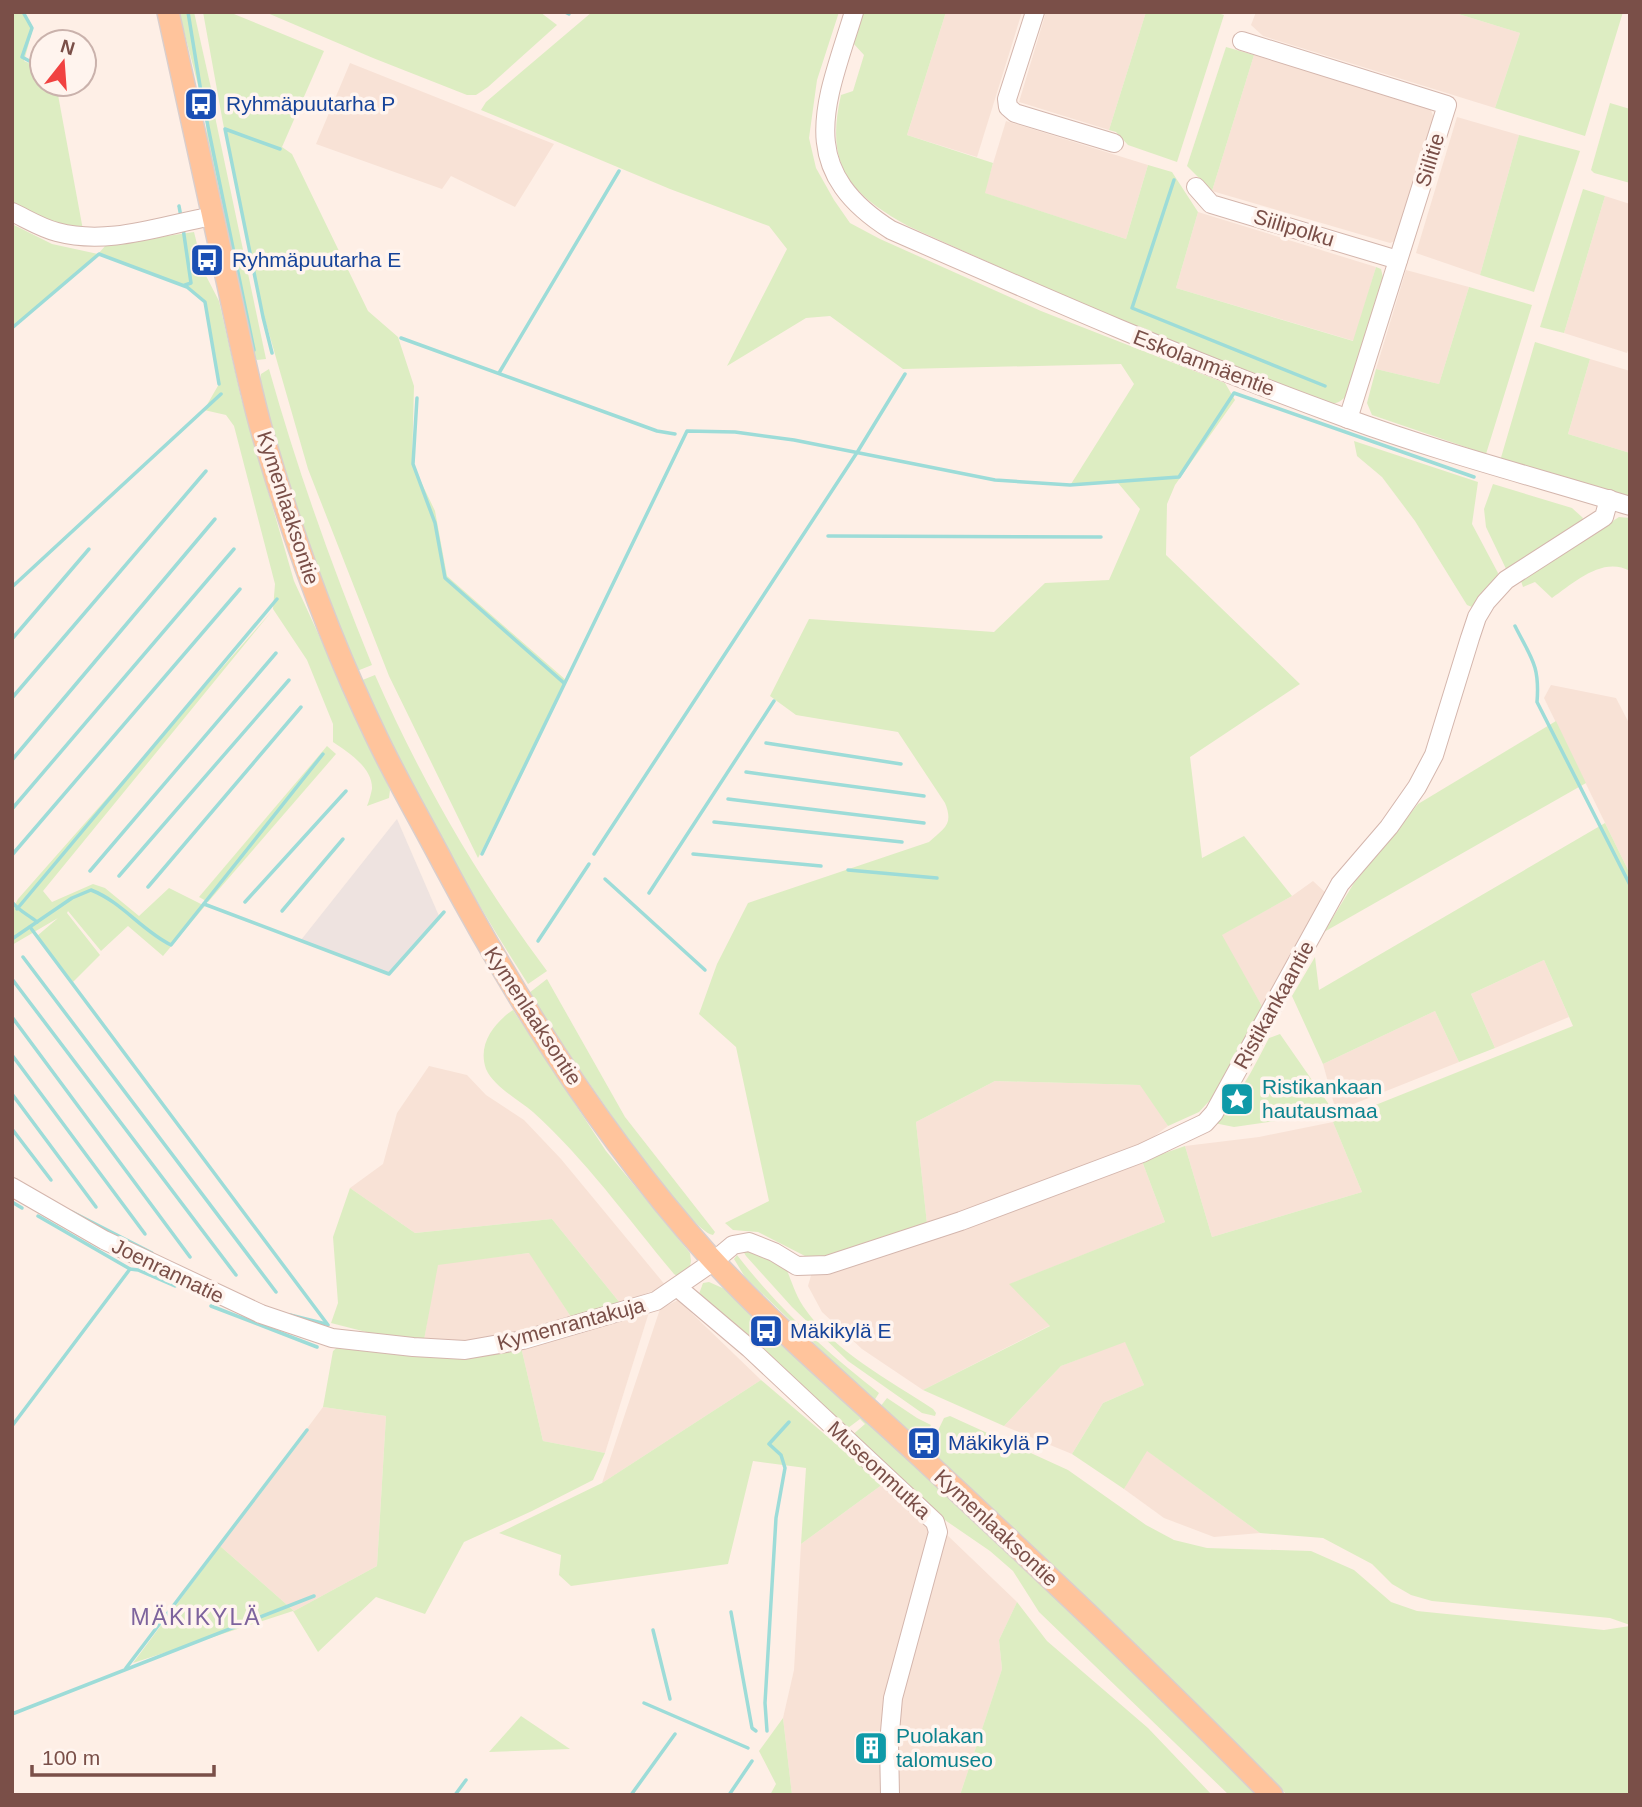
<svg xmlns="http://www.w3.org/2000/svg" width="1642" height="1807" viewBox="0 0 1642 1807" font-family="Helvetica,sans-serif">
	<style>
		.residential { fill: #f8e2d6 }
		.industrial { fill: #eee3e0 }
		.green { fill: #ddedc2 }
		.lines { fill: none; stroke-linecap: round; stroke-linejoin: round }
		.stream { stroke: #9ddcd8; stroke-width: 3.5 }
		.minor-casing { stroke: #d4b6ad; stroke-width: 20 }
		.major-casing { stroke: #dacecc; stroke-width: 24 }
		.minor { stroke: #fff; stroke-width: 18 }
		.major { stroke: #ffc49c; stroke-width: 21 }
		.labels { text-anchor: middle; stroke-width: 7; stroke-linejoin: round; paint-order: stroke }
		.transit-label { font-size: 21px; fill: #164399; stroke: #fff4ee; text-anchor: start }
		.street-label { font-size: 21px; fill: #7a4f48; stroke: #fff4ee }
		.culture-label { font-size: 21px; fill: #0d838f; stroke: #fff4ee; text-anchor: start }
		.neighbourhood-label { font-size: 23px; letter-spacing: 2px; fill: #7d639d; stroke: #fff4ee }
	</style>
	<rect width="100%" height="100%" fill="#feefe6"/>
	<g class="residential">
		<polygon points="946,12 1022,12 977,157 907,135"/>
		<polygon points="1046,12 1146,12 1109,130 1019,102"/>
		<polygon points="1256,12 1452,12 1520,33 1495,108 1263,36 1251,25"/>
		<polygon points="1254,55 1430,108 1434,118 1398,240 1390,243 1212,191"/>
		<polygon points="350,63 554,144 515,207 451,176 442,189 316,144"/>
		<polygon points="1457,117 1519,135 1480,275 1416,253"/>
		<polygon points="1006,121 1148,165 1126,239 984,193"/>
		<polygon points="1605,196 1630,204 1630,345 1627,353 1564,333"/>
		<polygon points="1198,212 1376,267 1354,341 1176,288"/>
		<polygon points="1406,270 1469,287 1439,384 1376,369"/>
		<polygon points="1590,359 1630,371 1630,453 1568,434"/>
		<polygon points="1551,685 1616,698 1630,725 1630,874 1544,698"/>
		<polygon points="1313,881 1327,894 1263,1008 1221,935 1292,896"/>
		<polygon points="1544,960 1569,1017 1495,1048 1471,994"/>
		<polygon points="1435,1011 1459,1062 1336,1111 1323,1064"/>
		<polygon points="429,1066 467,1075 486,1095 524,1120 561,1159 666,1286 620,1303 552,1219 415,1233 350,1188 383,1164 397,1113"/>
		<polygon points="995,1081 1141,1085 1168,1126 1140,1147 927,1224 916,1122"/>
		<polygon points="1333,1122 1362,1192 1212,1237 1185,1146 1259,1137"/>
		<polygon points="1142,1161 1165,1222 1010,1284 1051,1325 923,1390 862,1349 822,1312 808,1286 812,1272"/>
		<polygon points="530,1253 571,1317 522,1333 465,1342 424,1340 437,1264"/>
		<polygon points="678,1300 761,1380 602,1483 660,1309"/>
		<polygon points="650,1309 605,1453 543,1441 521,1347"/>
		<polygon points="1125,1341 1144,1385 1103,1403 1072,1454 1004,1426 1061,1366"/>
		<polygon points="323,1407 386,1416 377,1566 294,1611 220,1546"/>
		<polygon points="1146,1450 1260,1533 1214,1537 1164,1518 1124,1489"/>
		<polygon points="883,1484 927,1520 930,1533 882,1710 884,1795 792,1795 783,1718 794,1670 801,1544"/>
		<polygon points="946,1534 1017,1602 999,1640 1002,1669 960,1795 896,1795 899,1694"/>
	</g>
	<polygon class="industrial" points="397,819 439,916 390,974 301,940"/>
	<g class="green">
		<polygon points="12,12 22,12 33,28 24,61 42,69 42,84 56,84 83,230 67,228 12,206"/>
		<polygon points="179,12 194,12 213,97 211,100 202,100"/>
		<polygon points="203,12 229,12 324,51 282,147 292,154 368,311 398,337 414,386 412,463 435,511 447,576 567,681 478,858 389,676 308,469 264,316 223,123"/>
		<polygon points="265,12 540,12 557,25 488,87 476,95 467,95 373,58"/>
		<path d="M592,12H839L817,80L809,138L816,168L834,200L850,223L880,239L1041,311L1225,383L1235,400L1175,485L1167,504L1166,555L1300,684L1190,757L1202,858L1244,836L1292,896L1222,935L1263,1008L1212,1098L1199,1112L1168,1126L1140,1085L995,1081L916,1122L927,1224L834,1256H805L758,1232L733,1230L725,1223L769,1201L736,1047L699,1014L717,964L748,903L929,842C944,828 954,825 945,803L898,732L796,715L770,696L809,619L994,632L1045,583L1109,580L1140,509L1118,483L1071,484L1134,384L1121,364L903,369L830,316L806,318L727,366L787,249L769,226L670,189L481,110L486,102Z"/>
		<path d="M863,12H946L907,135L993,163L985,193L1126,239L1148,165L1172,172L1198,212L1176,288L1353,341L1376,267L1381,269L1384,282L1348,394C1341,402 1336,405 1325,403L1106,315L908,226C848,193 825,165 841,95L853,91L864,55L853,43Z"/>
		<polygon points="1146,12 1214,12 1224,15 1177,162 1128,145 1116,132 1109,130"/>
		<polygon points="1452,12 1623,12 1585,136 1495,108 1520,33"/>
		<polygon points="1226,47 1254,55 1212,191 1187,166"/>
		<polygon points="1610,103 1630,109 1630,183 1594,173 1591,170"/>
		<polygon points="211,106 213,107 266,359 257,360 254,356 207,137 205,110"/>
		<polygon points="1519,135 1580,151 1534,292 1480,275"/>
		<polygon points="1583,189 1605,196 1564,333 1540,327"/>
		<path d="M12,224L52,244L98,254L106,245L194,232L204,272L219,301L241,398L294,581L390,790L389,798L367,806C369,801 371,794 372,789C373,768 348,752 333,742V724L307,660L273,609L275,584L234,426L226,415L204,410L219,384L205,302L187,287L99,254L12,328Z"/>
		<polygon points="1469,287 1532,305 1486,454 1372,415 1367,403 1376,369 1439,384"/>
		<polygon points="1535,342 1590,359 1568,434 1630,453 1630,500 1500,461"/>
		<path d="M269,369C298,472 332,566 372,665L357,671C323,591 293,510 271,427C267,410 258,391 261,374Z"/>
		<polygon points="1354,441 1478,482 1472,524 1498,573 1497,578 1472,607 1467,605 1415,521 1382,477 1357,456"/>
		<polygon points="1493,484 1572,508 1583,518 1581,522 1508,573 1486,527 1484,509"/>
		<path d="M1619,517L1630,518V571C1602,556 1574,583 1552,598L1535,582L1523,587L1521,581Z"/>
		<polygon points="272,611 43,891 52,902 93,884 105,888 139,916 169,888 205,906 163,956 128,926 101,951 68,911 67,913 100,955 73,982 37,936 58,918 12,945 12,910 18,899"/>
		<path d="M375,675C422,782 477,877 547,971L528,984C465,886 411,786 360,681Z"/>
		<polygon points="1556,721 1586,783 1324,932 1354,883 1418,804"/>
		<polygon points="327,746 336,754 208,902 199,897"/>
		<polygon points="1605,823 1630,874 1630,1625 1610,1618 1432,1601 1411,1595 1392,1584 1372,1564 1323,1538 1260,1533 1147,1451 1124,1489 1072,1454 1103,1403 1144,1385 1125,1342 1061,1366 1004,1426 923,1390 1050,1326 1009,1284 1165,1222 1142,1161 1185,1146 1212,1237 1362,1192 1333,1122 1573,1026 1544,960 1471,994 1495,1048 1459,1062 1435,1011 1323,1064 1292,996 1315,957 1319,990"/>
		<path d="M547,979L625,1117L715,1232L713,1235C685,1231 551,1027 529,993Z"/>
		<path d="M513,1010L606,1151L690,1253L691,1261L689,1272L680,1278L674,1274C628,1219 586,1160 533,1112C519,1100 494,1087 486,1069C477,1044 495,1022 513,1010Z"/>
		<path d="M1280,1034L1330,1106L1329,1113L1234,1127L1214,1123C1217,1115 1223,1113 1228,1106C1245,1086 1257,1061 1269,1038Z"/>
		<polygon points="350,1188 415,1233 552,1219 620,1303 571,1317 529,1253 438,1265 424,1340 378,1335 331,1323 338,1303 333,1237"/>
		<path d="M748,1248L785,1266C791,1279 795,1294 803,1306C833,1351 889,1380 933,1409L936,1413L935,1416L922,1413L848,1361L792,1307L746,1256L743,1251Z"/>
		<path d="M737,1255C778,1308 826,1352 879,1393L874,1401L745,1277L734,1259Z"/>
		<polygon points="709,1282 727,1290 763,1329 748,1343 699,1294 703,1283"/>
		<polygon points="768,1335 830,1385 1104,1641 1259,1795 1229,1795 1039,1612 1013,1571 990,1551 939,1516 850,1437 865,1424 860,1419 844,1431 756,1346"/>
		<polygon points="340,1345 402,1353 471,1358 521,1347 543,1441 605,1453 593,1480 532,1511 464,1542 425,1614 376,1597 318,1652 293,1611 133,1663 220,1546 294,1611 377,1566 386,1416 323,1407 333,1351"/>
		<polygon points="761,1380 883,1484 801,1544 806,1468 753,1461 728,1564 571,1586 559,1575 561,1555 499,1533 602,1483"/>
		<polygon points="887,1398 917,1418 931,1425 927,1433 919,1438 880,1407"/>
		<polygon points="950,1416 1068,1470 1146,1525 1174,1540 1207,1548 1311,1551 1354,1570 1391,1602 1417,1611 1604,1630 1630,1626 1630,1795 1287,1795 1115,1624 951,1472 930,1447 944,1418"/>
		<polygon points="1017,1602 1047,1641 1148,1728 1212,1795 960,1795 1002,1669 999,1640"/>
		<polygon points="521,1716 570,1749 489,1752"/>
		<polygon points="783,1718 792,1795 770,1795 776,1784 759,1751"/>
	</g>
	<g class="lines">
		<g class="stream">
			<polyline points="23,12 32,28 22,57 42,68"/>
			<polyline points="188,12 202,98"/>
			<polyline points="565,12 569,14"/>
			<polyline points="205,112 254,350"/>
			<polyline points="1174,180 1132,308 1325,386"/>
			<polyline points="179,206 181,217"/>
			<polyline points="183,228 191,283 185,285"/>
			<polyline points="12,328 99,254 187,287 205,302 219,384"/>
			<polyline points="401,338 657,431 675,434"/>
			<polyline points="272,353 263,317 225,129 280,149"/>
			<polyline points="499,373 619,171"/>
			<polyline points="417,398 413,464 435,523 445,578 564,683"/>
			<polyline points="828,536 1101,537"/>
			<polyline points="12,587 221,394"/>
			<path d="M1515,626C1531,658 1540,665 1537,702L1630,885"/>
			<polyline points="12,639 89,549"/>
			<polyline points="12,698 206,471"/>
			<polyline points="766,743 901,764"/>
			<polyline points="12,760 215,519"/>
			<polyline points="746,772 924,796"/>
			<polyline points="728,799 924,823"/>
			<polyline points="12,809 234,549"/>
			<polyline points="714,822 902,842"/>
			<polyline points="482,854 687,431 735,432 794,440 995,480 1070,485 1179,477 1234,393 1474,477"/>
			<polyline points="594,854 858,451 905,374"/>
			<polyline points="693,854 821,866"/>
			<polyline points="12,855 240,589"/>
			<polyline points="848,870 937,878"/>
			<polyline points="90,871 276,653"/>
			<polyline points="119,876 289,680"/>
			<polyline points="605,879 705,970"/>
			<polyline points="148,887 301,707"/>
			<polyline points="649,893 774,701"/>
			<path d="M12,902C19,911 29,915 37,922"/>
			<polyline points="245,902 346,791"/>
			<polyline points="204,904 389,974 444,912"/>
			<polyline points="17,909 277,599"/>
			<polyline points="282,911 343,839"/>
			<polyline points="30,927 328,1325"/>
			<path d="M12,939L72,898L91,890C122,902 141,930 171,945L323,754"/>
			<polyline points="538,941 589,864"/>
			<polyline points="23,957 276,1292"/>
			<polyline points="12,979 236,1275"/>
			<polyline points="12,1017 190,1257"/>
			<polyline points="12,1055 145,1234"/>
			<polyline points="12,1094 96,1207"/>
			<polyline points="12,1129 51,1180"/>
			<polyline points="12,1202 22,1208"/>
			<polyline points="72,1212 152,1253"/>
			<polyline points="38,1216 130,1269 138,1270 175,1286"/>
			<polyline points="211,1306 317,1347"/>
			<polyline points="290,1315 326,1324"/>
			<polyline points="12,1426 130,1269"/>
			<polyline points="731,1612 752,1728 756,1731"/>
			<polyline points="653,1630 670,1699"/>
			<polyline points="126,1668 307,1430"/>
			<polyline points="644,1703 748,1748"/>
			<polyline points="12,1714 314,1596"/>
			<polyline points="767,1731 765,1703 776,1518 785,1468 781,1455 769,1444 789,1422"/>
			<polyline points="455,1795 466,1780"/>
			<polyline points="631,1795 675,1734"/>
			<polyline points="729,1795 752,1761"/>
		</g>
		<g class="minor-casing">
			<g id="minor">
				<path d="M854,12C826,103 793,168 891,230C1041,296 1191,362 1346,418C1439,452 1535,477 1630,506"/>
				<polyline points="1035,12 1007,99 1008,107 1015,113 1114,143"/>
				<polyline points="1242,41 1447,105 1348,419"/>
				<polyline points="1196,187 1211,204 1398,260"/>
				<path d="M12,212C27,219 41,228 57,232C109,246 162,225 213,216"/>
				<polyline points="12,1187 104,1240 261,1314 332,1338 413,1347 465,1350 523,1340 656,1301 714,1261 733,1245 749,1242 774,1252 797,1266 827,1265 961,1221 1142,1153 1205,1123 1214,1113 1340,884 1389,827 1417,787 1434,755 1470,638 1477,617 1486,602 1506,580 1604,517 1609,499"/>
				<polyline points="677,1287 749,1348 935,1522 938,1532 893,1698 889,1743 890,1795"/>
			</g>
		</g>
		<g class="major-casing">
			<path id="major" d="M168,12C187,100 207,188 226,276C238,329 248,383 263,435C293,538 330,641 377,738C397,780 421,821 443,863C517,1002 603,1138 709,1256C775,1328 850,1391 921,1457C1040,1568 1158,1679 1272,1795"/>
		</g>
		<use href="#minor" class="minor"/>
		<use href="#major" class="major"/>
	</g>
	<defs>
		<g id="bus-square" transform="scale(1.75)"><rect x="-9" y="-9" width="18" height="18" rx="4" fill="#1a4fb4" stroke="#fff4ee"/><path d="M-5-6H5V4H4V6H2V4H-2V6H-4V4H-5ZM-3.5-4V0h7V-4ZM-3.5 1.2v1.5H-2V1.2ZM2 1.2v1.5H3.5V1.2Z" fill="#fff"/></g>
		<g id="sight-square" transform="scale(1.75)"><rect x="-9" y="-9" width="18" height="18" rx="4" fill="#0f9aa8" stroke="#fff4ee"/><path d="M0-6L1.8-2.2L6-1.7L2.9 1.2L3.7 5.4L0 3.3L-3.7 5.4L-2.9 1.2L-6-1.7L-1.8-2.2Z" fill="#fff"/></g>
		<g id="building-square" transform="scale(1.75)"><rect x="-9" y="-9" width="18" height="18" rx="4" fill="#0f9aa8" stroke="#fff4ee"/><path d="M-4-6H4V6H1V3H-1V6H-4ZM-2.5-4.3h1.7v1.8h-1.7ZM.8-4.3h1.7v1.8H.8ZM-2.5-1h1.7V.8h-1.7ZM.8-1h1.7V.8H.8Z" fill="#fff"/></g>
	</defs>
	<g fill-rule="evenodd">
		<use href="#bus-square" x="201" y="104"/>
		<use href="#bus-square" x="207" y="260"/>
		<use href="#sight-square" x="1237" y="1099"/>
		<use href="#bus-square" x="766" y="1331"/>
		<use href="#bus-square" x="924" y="1443"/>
		<use href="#building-square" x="871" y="1748"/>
	</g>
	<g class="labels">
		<g class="transit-label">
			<text x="226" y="111">Ryhmäpuutarha P</text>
			<text x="232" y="267">Ryhmäpuutarha E</text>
			<text x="790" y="1338">Mäkikylä E</text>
			<text x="948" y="1450">Mäkikylä P</text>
		</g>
		<g class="street-label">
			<text transform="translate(1430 160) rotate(-73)" y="7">Siilitie</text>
			<text transform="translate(1294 228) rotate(17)" y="7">Siilipolku</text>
			<text transform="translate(1204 363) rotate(21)" y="7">Eskolanmäentie</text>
			<text transform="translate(288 508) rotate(72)" y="7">Kymenlaaksontie</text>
			<text transform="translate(1274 1005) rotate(-61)" y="7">Ristikankaantie</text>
			<text transform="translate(533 1016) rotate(57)" y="7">Kymenlaaksontie</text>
			<text transform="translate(168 1271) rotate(26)" y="7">Joenrannatie</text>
			<text transform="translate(571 1324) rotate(-15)" y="7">Kymenrantakuja</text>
			<text transform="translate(879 1470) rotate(43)" y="7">Museonmutka</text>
			<text transform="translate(996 1528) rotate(43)" y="7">Kymenlaaksontie</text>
		</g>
		<g class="culture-label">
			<text x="1262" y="1094">Ristikankaan<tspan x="1262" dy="24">hautausmaa</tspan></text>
			<text x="896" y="1743">Puolakan<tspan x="896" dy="24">talomuseo</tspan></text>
		</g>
		<g class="neighbourhood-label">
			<text x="196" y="1625">MÄKIKYLÄ</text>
		</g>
	</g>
	<rect width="1642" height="1807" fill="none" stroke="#7a4f48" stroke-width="28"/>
	<g transform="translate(63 63) rotate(17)"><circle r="33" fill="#fff4ee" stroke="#cab2ac" stroke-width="2"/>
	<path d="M0-5L12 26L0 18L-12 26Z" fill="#f14241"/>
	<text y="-10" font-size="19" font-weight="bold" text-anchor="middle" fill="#7a4f48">N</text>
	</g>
	<path d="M32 1765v10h182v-10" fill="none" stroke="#7a4f48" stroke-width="3.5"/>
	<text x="42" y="1765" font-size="21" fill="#7a4f48" stroke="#fff4ee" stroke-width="5" paint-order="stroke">100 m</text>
</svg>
